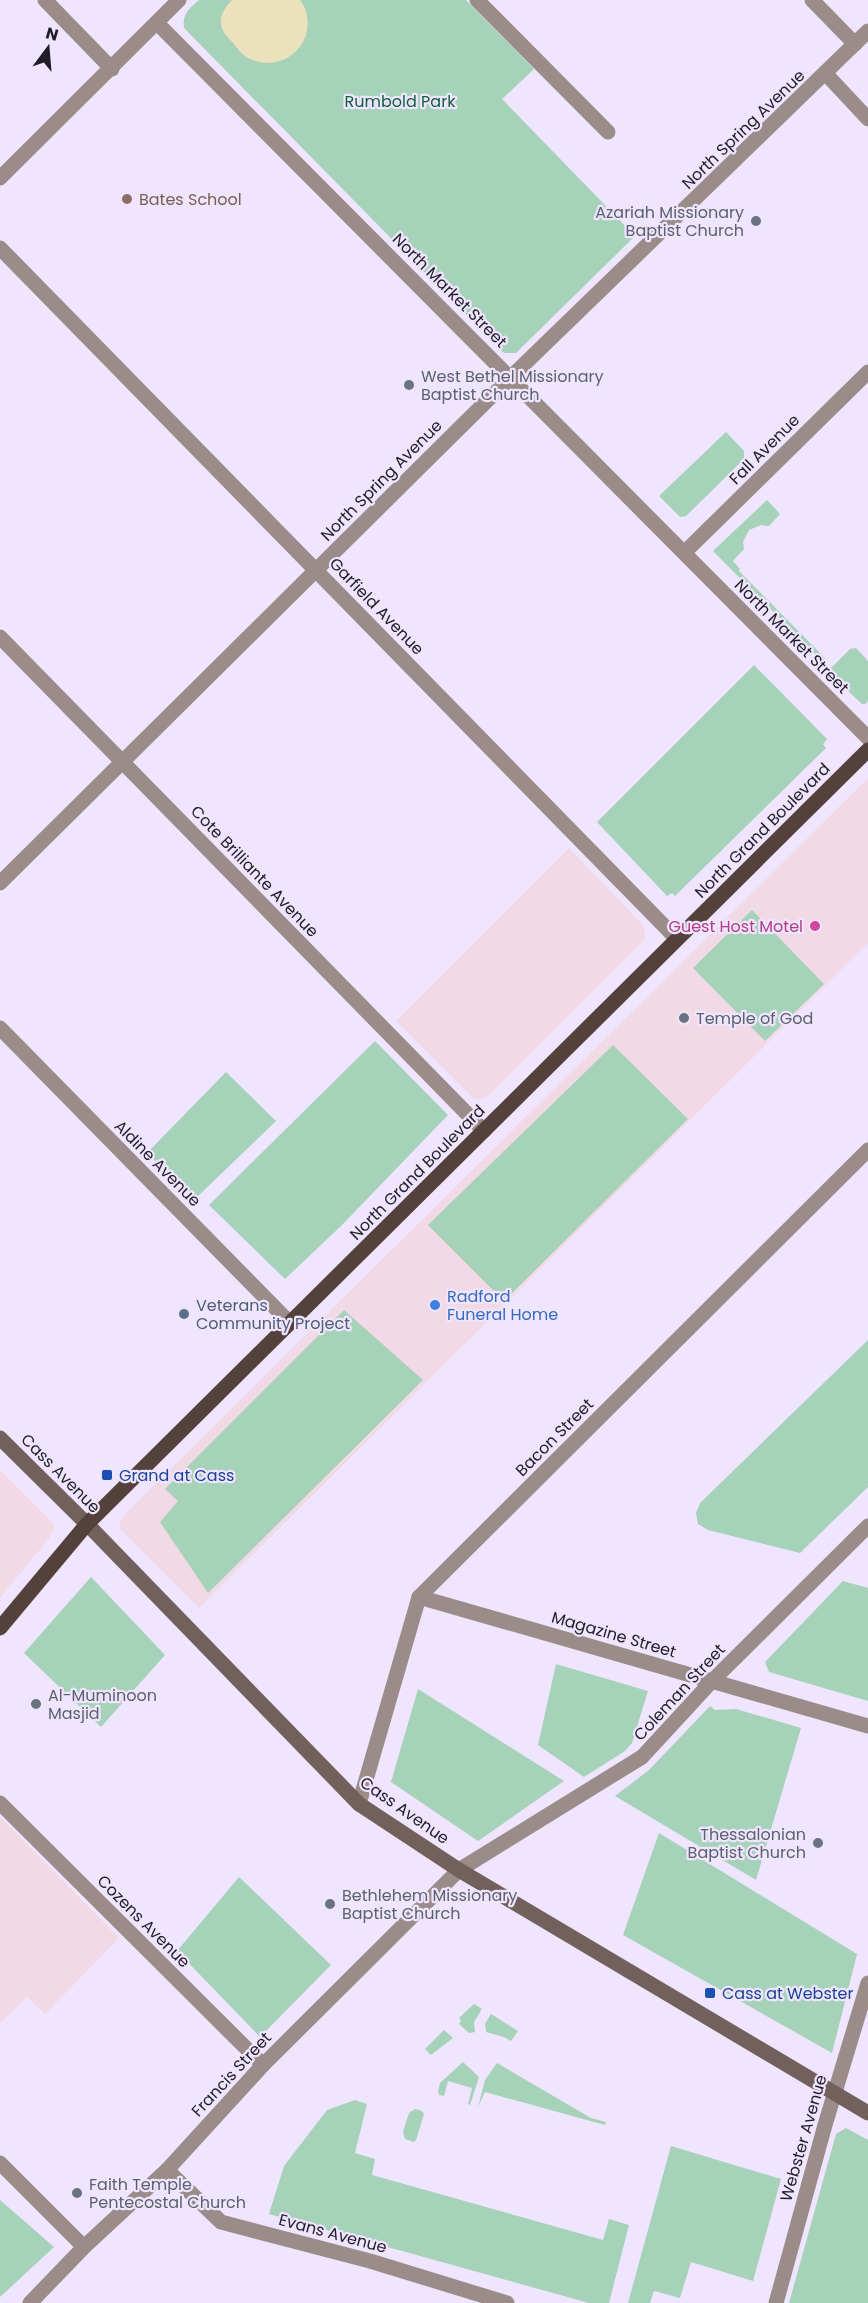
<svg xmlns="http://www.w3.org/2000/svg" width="868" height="2303" viewBox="0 0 868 2303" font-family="Poppins,sans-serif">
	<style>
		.commercial { fill: #f1d9e5 }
		.green { fill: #a5d2b9 }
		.sand { fill: #ebe1bc }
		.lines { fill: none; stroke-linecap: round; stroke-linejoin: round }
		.minor { stroke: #998c89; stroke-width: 15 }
		.secondary { stroke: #71605c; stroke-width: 15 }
		.primary { stroke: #55413c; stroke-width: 15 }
		.education-dot { fill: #8d6e63; stroke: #f0e5fe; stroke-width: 2 }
		.worship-dot { fill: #6b7280; stroke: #f0e5fe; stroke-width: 2 }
		.hotel-dot { fill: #d1479c; stroke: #f0e5fe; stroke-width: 2 }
		.shop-dot { fill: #3f7fe0; stroke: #f0e5fe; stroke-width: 2 }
		.service-dot { fill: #5c6f8a; stroke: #f0e5fe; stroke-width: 2 }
		.transit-dot { fill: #1a4fb4; stroke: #f0e5fe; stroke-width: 2 }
		.labels { text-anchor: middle; stroke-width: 4.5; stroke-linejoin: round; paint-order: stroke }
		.park-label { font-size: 16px; fill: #0f5e3d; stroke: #f0e5fe }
		.street-label { font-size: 16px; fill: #211d26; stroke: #f0e5fe }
		.education-label { font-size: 16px; fill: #785e54; stroke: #f0e5fe; text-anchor: start }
		.worship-label { font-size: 16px; fill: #5b616d; stroke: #f0e5fe; text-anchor: start }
		.hotel-label { font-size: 16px; fill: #b23c85; stroke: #f0e5fe; text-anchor: end }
		.shop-label { font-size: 16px; fill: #366cbe; stroke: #f0e5fe; text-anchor: start }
		.service-label { font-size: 16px; fill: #4e5e75; stroke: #f0e5fe; text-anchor: start }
		.transit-label { font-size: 16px; fill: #164399; stroke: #f0e5fe; text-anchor: start }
	</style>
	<rect width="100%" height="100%" fill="#f0e5fe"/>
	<g class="commercial">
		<polygon points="868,778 868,943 199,1608 121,1530 119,1525 124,1515"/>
		<polygon points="569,848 643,925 645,935 644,940 487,1097 477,1100 472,1097 396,1021"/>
		<polygon points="0,1470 52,1522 54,1527 50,1537 0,1598"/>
		<polygon points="0,1817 119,1938 45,2014 27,1997 0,2023"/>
	</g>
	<g class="green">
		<path d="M199,0H466L534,69L502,99L635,236L516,353H504L184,28C182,14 189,9 199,0Z"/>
		<polygon points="726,432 744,451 744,459 686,516 680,517 659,496"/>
		<polygon points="767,500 780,514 769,526 761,525 749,530 743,542 744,549 733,561 740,569 739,571 823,656 825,658 822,661 713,551"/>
		<polygon points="856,648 868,661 868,701 865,704 862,704 845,688 846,686 830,669 850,649"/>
		<polygon points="754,665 827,739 823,744 826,748 675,896 672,893 667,896 597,822"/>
		<polygon points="752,910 824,984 765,1041 693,968"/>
		<polygon points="375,1041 448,1115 342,1225 285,1279 209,1205"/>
		<polygon points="613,1045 688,1119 504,1301 428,1225"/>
		<polygon points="226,1072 276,1121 195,1199 147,1153"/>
		<polygon points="344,1310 423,1380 208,1593 160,1522 178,1501 165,1489"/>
		<polygon points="868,1340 868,1487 800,1553 708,1530 698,1524 696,1513 700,1503"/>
		<polygon points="91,1577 165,1655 101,1727 24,1653"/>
		<polygon points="843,1581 868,1588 868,1701 769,1672 765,1662"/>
		<polygon points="556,1664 648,1691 632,1743 625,1751 584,1777 538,1745"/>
		<polygon points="418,1689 564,1781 478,1841 391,1782"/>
		<polygon points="710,1706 715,1710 736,1709 801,1728 756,1880 615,1796 649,1770"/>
		<polygon points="659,1833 857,1954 832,2053 623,1935"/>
		<polygon points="239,1877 331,1965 260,2037 177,1951"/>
		<polygon points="474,2004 482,2009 474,2022 475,2032 469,2033 459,2024 461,2021 459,2018"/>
		<polygon points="491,2014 518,2031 511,2041 504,2037 486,2032 485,2024"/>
		<polygon points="444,2030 453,2038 431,2055 425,2049"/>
		<polygon points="463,2062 479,2077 470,2105 468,2104 472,2088 448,2081 444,2096 439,2095 438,2091 440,2083"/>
		<polygon points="497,2063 591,2118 606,2122 605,2125 485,2092 478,2107 485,2080"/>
		<polygon points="355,2100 367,2104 355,2153 375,2159 372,2175 603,2240 609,2219 629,2225 609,2303 589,2303 269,2214 284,2166 327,2110"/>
		<polygon points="415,2109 422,2111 424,2114 416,2140 414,2142 405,2139 403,2132 409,2113"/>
		<polygon points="846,2128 868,2140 868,2303 789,2303 836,2134"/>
		<polygon points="671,2146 781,2179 753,2281 691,2262 680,2298 654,2291 650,2303 628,2303"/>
		<polygon points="0,2200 54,2247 0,2297"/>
	</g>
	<path class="sand" d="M232,0H300C308,10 309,23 306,35C298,59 272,69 250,59C243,56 238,49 233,43C227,36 220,30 221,20C221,12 227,6 232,0Z"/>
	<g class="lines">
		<g class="minor">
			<polyline points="45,0 112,69"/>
			<polyline points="477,0 608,132"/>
			<polyline points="812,0 855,44"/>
			<polyline points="157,23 868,738"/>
			<polyline points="826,74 868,119"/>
			<polyline points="0,178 179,0"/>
			<polyline points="0,248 677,939"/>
			<polyline points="685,552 868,372"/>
			<polyline points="0,637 484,1131"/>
			<polyline points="0,883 511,377 868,31"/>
			<polyline points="0,1028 290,1323"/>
			<polyline points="419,1597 868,1726"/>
			<polyline points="0,1803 263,2065"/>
			<polyline points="359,1804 419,1597 868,1150"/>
			<polyline points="0,2163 84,2247"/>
			<polyline points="167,2170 221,2222 370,2261 507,2303"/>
			<polyline points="30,2303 84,2247 167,2170 263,2065 459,1870 642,1757 713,1680 868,1526"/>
			<polyline points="776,2303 825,2125 868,1983"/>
		</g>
		<polyline class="secondary" points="0,1438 87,1524 359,1804 459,1870 868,2113"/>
		<polyline class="primary" points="0,1628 87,1524 868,750"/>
	</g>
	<circle class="education-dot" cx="127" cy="199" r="6"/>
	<g class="worship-dot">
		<circle cx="756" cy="221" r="6"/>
		<circle cx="409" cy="385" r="6"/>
		<circle cx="684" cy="1018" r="6"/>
		<circle cx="36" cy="1704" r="6"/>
		<circle cx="818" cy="1843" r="6"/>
		<circle cx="330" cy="1904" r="6"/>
		<circle cx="77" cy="2193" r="6"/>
	</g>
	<circle class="hotel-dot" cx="815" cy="926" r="6"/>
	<circle class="shop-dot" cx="435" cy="1305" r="6"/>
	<circle class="service-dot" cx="184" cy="1314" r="6"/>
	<g class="transit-dot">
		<rect x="101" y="1469" width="12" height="12" rx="3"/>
		<rect x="704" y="1987" width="12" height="12" rx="3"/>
	</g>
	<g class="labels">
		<g class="park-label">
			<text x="400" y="107">Rumbold Park</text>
		</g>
		<g class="street-label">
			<text transform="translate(743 129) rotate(-44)" y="6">North Spring Avenue</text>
			<text transform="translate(450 290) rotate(45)" y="6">North Market Street</text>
			<text transform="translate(764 449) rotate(-45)" y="6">Fall Avenue</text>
			<text transform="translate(381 480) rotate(-45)" y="6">North Spring Avenue</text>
			<text transform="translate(377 606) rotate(46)" y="6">Garfield Avenue</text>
			<text transform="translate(792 636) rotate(45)" y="6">North Market Street</text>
			<text transform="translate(762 830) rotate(-45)" y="6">North Grand Boulevard</text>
			<text transform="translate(255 871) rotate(46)" y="6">Cote Brilliante Avenue</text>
			<text transform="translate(158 1163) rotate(45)" y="6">Aldine Avenue</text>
			<text transform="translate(417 1172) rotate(-45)" y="6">North Grand Boulevard</text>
			<text transform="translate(554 1437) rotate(-45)" y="6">Bacon Street</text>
			<text transform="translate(61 1473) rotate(45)" y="6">Cass Avenue</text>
			<text transform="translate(614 1634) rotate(16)" y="6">Magazine Street</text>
			<text transform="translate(679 1692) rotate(-47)" y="6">Coleman Street</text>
			<text transform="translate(405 1810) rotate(35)" y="6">Cass Avenue</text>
			<text transform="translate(144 1921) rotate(45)" y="6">Cozens Avenue</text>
			<text transform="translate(231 2074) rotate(-47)" y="6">Francis Street</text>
			<text transform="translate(803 2138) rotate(-74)" y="6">Webster Avenue</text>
			<text transform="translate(333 2233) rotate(15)" y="6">Evans Avenue</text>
		</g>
		<g class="education-label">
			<text x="139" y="205">Bates School</text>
		</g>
		<g class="worship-label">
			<text x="744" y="218" text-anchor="end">Azariah Missionary<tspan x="744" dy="18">Baptist Church</tspan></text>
			<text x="421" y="382">West Bethel Missionary<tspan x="421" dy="18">Baptist Church</tspan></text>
			<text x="696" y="1024">Temple of God</text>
			<text x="48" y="1701">Al-Muminoon<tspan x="48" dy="18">Masjid</tspan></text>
			<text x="806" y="1840" text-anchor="end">Thessalonian<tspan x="806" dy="18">Baptist Church</tspan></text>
			<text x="342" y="1901">Bethlehem Missionary<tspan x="342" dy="18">Baptist Church</tspan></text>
			<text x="89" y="2190">Faith Temple<tspan x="89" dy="18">Pentecostal Church</tspan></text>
		</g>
		<g class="hotel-label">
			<text x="803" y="932">Guest Host Motel</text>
		</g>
		<g class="shop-label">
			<text x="447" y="1302">Radford<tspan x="447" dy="18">Funeral Home</tspan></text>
		</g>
		<g class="service-label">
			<text x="196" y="1311">Veterans<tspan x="196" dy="18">Community Project</tspan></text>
		</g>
		<g class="transit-label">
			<text x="119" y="1481">Grand at Cass</text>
			<text x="722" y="1999">Cass at Webster</text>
		</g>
	</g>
	<g transform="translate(48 48) rotate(16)" stroke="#f0e5fe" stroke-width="4.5" paint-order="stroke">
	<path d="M0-4.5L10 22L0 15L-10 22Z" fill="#211d26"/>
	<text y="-9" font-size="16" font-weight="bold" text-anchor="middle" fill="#211d26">N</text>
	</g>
</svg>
